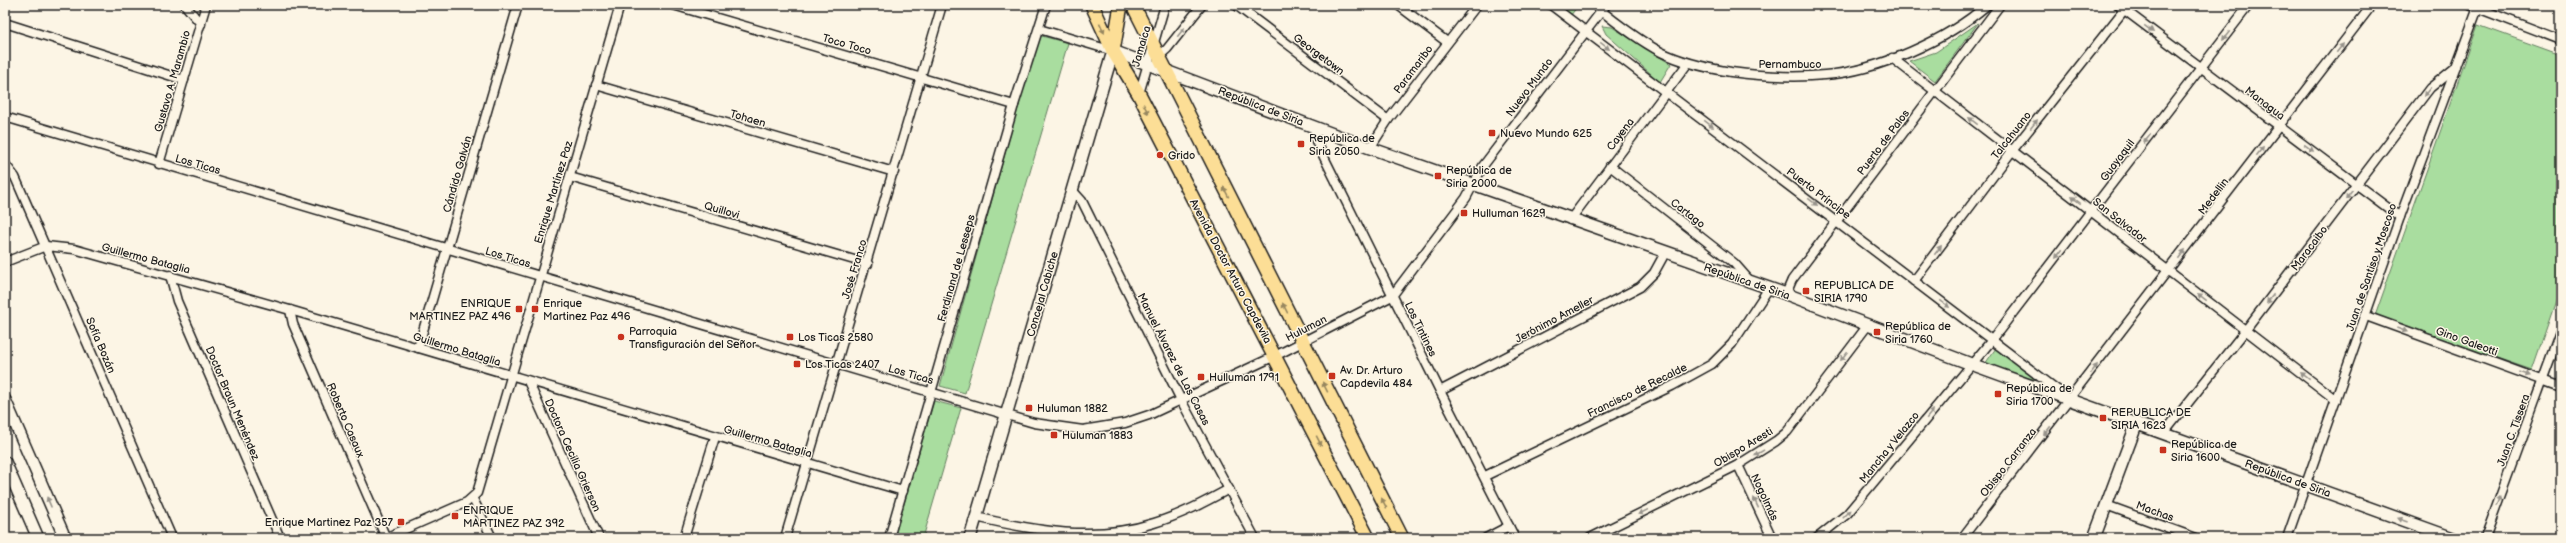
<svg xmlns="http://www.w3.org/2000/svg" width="2566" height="543" viewBox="0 0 2566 543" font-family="'Balsamiq Sans',sans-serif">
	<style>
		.green { fill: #a9dd9f; stroke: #627c5e }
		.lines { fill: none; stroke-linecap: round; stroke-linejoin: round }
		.street-casing { stroke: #1c1c1c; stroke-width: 11 }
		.secondary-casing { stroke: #1c1c1c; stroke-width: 14 }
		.primary-casing { stroke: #1c1c1c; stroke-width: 16 }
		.street { stroke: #fcf5e5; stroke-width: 8 }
		.secondary { stroke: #fcf5e5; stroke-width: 11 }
		.primary { stroke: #fcde96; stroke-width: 13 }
		.oneway { fill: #97875f }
		.oneway2 { fill: #97938b }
		.poi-dot { fill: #c8321e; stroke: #fcf5e5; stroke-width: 1.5 }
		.labels { text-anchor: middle; stroke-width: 3; stroke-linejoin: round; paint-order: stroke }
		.street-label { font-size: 11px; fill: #1c1c1c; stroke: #fcf5e5 }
		.poi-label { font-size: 11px; fill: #1c1c1c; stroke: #fcf5e5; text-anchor: start }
	</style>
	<rect width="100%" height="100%" fill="#fcf5e5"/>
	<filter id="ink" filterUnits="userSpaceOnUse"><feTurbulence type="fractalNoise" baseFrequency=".025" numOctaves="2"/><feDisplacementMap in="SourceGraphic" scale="8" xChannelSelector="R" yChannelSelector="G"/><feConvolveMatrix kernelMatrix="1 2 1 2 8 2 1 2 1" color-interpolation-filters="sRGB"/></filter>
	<g filter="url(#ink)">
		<g class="green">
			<polygon points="1557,5 1578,5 1578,6 1570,16"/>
			<polygon points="1978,23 1935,81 1909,61 1936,52"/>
			<polygon points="2478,25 2561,55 2561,286 2532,370 2375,316"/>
			<polygon points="1602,26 1612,27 1671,64 1660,82 1606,34"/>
			<polygon points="1038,35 1068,43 965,393 940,386"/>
			<polygon points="1996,348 2039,382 1985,364"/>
			<polygon points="934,401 961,408 923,538 894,538"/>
		</g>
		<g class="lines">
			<g class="street-casing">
				<g id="street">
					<polyline points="185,5 201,24"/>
					<polyline points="673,5 1014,105"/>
					<polyline points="1236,5 1388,120"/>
					<polyline points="1398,5 1447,42"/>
					<polyline points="1551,5 2064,395"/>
					<path d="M1594,5C1615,22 1638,40 1661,52C1683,63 1707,68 1731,72C1762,76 1794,78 1825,75C1878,71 1947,40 1987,5"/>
					<polyline points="2118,5 2400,217"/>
					<polyline points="2470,5 2561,40"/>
					<polyline points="5,23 184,80"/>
					<polyline points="1039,29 1113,51"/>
					<polyline points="1158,57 1167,49 1202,5"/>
					<polyline points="1892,58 2336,400"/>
					<polyline points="596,85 894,172"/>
					<polyline points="1139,94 1165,5"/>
					<polyline points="5,117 1034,423 1083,430 1125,423 1149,415 1275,356 1392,296 1466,198 1483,166 1606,5"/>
					<polyline points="1314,126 1316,141 1440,391 1515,538"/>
					<polyline points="1370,148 1388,120 1477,5"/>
					<polyline points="5,164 15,177 172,538"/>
					<polyline points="159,164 206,5"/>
					<polyline points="1610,166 1734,263 1749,280"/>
					<polyline points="570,177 868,264"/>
					<polyline points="1072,190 1082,201 1181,400 1255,538"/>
					<polyline points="1570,220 1688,63"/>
					<polyline points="5,262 46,246 74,249 290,310 903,491"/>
					<polyline points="170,275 177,301 280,538"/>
					<polyline points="1914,281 2012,151 2128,5"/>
					<polyline points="1786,294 1792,280 2000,5"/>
					<polyline points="290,310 293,324 386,538"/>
					<polyline points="2366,316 2561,387"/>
					<polyline points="418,348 518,5"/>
					<polyline points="528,381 599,538"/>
					<polyline points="1440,391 1640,287 1654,273 1665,253"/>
					<polyline points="2164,433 2245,331 2430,88 2456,67"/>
					<polyline points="1738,465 1772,538"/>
					<polyline points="1485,476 1672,386 1712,364 1732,344 1769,288"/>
					<polyline points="473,499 492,538"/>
					<polyline points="2106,505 2196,538"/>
					<path d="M976,517C1035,531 1095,542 1154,523C1181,515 1205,502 1229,489"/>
					<polyline points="385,538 467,502 477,493 620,5"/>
					<polyline points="684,538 715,437"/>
					<polyline points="785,538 942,5"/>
					<polyline points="889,538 1014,105 1046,5"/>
					<polyline points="1486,538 1509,526"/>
					<polyline points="1590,538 1738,465 1776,441 1787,432 1868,325"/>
					<polyline points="1817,538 1847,514 1992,340 2249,5"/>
					<polyline points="1962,538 2372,5"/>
					<polyline points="2287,538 2400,217 2479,5"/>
					<polyline points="2485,538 2561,330"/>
				</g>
			</g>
			<g class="secondary-casing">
				<g id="secondary">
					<polyline points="5,400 65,538"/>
					<polyline points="5,462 38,538"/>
					<polyline points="970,538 1113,51 1370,148 1786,294 1971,364 2453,538"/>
					<polyline points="2094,538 2137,423"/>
				</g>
			</g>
			<g class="primary-casing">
				<g id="primary">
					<polyline points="1092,5 1113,51 1139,94 1368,538"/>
					<polyline points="1133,5 1402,538"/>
					<polyline points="1113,51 1121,5"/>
				</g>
			</g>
			<use href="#street" class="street"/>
			<use href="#secondary" class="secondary"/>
			<use href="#primary" class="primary"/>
		</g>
		<defs><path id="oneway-solid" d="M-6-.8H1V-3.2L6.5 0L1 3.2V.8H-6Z"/></defs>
		<g class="oneway">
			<use href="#oneway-solid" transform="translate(1102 28) rotate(65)"/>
			<use href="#oneway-solid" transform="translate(1146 109) rotate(62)"/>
			<use href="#oneway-solid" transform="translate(1226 192) rotate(-117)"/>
			<use href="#oneway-solid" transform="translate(1285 308) rotate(-117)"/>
			<use href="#oneway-solid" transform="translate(1325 387) rotate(-117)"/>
			<use href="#oneway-solid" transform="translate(1319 441) rotate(63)"/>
			<use href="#oneway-solid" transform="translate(1384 503) rotate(-117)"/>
		</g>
		<g class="oneway2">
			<use href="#oneway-solid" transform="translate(2149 29) rotate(37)"/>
			<use href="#oneway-solid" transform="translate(1181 32) rotate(-52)"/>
			<use href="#oneway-solid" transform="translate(2226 36) rotate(128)"/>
			<use href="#oneway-solid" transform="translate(1605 46) rotate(37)"/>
			<use href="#oneway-solid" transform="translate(2340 48) rotate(-52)"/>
			<use href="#oneway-solid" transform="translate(2427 92) rotate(128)"/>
			<use href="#oneway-solid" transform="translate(1973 121) rotate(-142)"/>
			<use href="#oneway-solid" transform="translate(1709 124) rotate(37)"/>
			<use href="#oneway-solid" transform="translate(2034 124) rotate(-52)"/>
			<use href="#oneway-solid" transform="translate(2147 139) rotate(127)"/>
			<use href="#oneway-solid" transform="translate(2309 148) rotate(36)"/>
			<use href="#oneway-solid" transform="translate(2260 151) rotate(-53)"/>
			<use href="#oneway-solid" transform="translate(2349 195) rotate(127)"/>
			<use href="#oneway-solid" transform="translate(2076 200) rotate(-142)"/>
			<use href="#oneway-solid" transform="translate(1813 202) rotate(37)"/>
			<use href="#oneway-solid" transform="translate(1938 250) rotate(-53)"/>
			<use href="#oneway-solid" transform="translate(2059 254) rotate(128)"/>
			<use href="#oneway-solid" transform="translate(2182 254) rotate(-53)"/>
			<use href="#oneway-solid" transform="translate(2202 297) rotate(-142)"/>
			<use href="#oneway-solid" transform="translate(2270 299) rotate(127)"/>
			<use href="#oneway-solid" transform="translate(1945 304) rotate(37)"/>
			<use href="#oneway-solid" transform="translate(2402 330) rotate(20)"/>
			<use href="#oneway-solid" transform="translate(1844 356) rotate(127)"/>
			<use href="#oneway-solid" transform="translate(2094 369) rotate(-53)"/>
			<use href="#oneway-solid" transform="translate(2525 374) rotate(20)"/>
			<use href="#oneway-solid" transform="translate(2305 376) rotate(-142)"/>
			<use href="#oneway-solid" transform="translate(1930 414) rotate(-51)"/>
			<use href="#oneway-solid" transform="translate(2047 431) rotate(128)"/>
			<use href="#oneway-solid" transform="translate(1759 453) rotate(149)"/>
			<use href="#oneway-solid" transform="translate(2499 501) rotate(-70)"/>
			<use href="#oneway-solid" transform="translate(49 502) rotate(-113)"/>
			<use href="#oneway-solid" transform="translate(1756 503) rotate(-115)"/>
			<use href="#oneway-solid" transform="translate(1643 512) rotate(154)"/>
			<use href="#oneway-solid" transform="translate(1847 514) rotate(-45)"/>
			<use href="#oneway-solid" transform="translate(2403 520) rotate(-160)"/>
		</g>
	</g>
	<g class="poi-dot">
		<rect x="1488" y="129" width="8" height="8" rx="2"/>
		<rect x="1297" y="140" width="8" height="8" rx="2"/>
		<circle cx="1160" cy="155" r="4"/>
		<rect x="1434" y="172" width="8" height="8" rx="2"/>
		<rect x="1460" y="209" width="8" height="8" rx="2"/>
		<rect x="1802" y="287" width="8" height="8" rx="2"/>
		<rect x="515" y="305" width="8" height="8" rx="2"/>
		<rect x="531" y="305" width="8" height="8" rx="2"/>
		<rect x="1873" y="328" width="8" height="8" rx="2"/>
		<circle cx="621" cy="337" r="4"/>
		<rect x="786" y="333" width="8" height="8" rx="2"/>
		<rect x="793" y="360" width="8" height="8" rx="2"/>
		<rect x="1328" y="372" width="8" height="8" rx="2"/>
		<rect x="1197" y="373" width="8" height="8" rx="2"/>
		<rect x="1994" y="390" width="8" height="8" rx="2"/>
		<rect x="1025" y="404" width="8" height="8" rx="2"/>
		<rect x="2099" y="414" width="8" height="8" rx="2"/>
		<rect x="1050" y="431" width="8" height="8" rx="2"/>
		<rect x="2159" y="446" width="8" height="8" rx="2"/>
		<rect x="451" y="512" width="8" height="8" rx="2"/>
		<rect x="397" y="518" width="8" height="8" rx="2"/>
	</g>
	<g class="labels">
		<g class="street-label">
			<text transform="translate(847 44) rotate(16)" y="4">Toco Toco</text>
			<text transform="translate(1141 46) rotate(-74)" y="4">Jamaica</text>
			<text transform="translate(1319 54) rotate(37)" y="4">Georgetown</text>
			<text x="1790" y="68">Pernambuco</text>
			<text transform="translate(1413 69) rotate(-53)" y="4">Paramaribo</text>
			<text transform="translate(172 81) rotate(-74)" y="4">Gustavo A. Marambio</text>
			<text transform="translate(1529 87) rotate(-53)" y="4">Nuevo Mundo</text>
			<text transform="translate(2265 103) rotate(37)" y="4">Managua</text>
			<text transform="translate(1261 106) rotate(21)" y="4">República de Siria</text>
			<text transform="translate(748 118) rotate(16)" y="4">Tohaen</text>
			<text transform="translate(1620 134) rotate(-53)" y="4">Cayena</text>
			<text transform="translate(2011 135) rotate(-52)" y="4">Talcahuano</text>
			<text transform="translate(1883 142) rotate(-53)" y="4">Puerto de Palos</text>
			<text transform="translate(2117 160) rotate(-53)" y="4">Guayaquil</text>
			<text transform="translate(198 164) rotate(16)" y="4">Los Ticas</text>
			<text transform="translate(457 174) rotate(-74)" y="4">Cándido Galván</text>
			<text transform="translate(553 192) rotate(-73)" y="4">Enrique Martínez Paz</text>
			<text transform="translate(1819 193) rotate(37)" y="4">Puerto Príncipe</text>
			<text transform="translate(2213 196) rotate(-53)" y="4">Medellin</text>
			<text transform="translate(722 210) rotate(16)" y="4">Quillovi</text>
			<text transform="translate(1688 213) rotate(38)" y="4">Cartago</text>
			<text transform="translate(2120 220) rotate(38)" y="4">San Salvador</text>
			<text transform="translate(2309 248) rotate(-53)" y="4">Maracaibo</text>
			<text transform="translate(508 257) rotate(17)" y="4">Los Ticas</text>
			<text transform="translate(146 258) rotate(15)" y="4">Guillermo Bataglia</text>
			<text transform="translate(2371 267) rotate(-71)" y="4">Juan de Santiso y Moscoso</text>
			<text transform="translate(956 268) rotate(-74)" y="4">Ferdinand de Lesseps</text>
			<text transform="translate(854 269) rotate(-73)" y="4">José Franco</text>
			<text transform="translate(1231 271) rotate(62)" y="4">Avenida Doctor Arturo Capdevila</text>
			<text transform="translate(1747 281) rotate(19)" y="4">República de Siria</text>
			<text transform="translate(1042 294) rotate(-74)" y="4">Concejal Cabiche</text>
			<text transform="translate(1554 319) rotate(-28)" y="4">Jerónimo Ameller</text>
			<text transform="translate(1306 328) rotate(-27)" y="4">Huluman</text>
			<text transform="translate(1421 329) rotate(64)" y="4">Los Tintines</text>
			<text transform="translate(2467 341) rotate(20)" y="4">Gino Galeotti</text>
			<text transform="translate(101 345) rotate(67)" y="4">Sofía Bozán</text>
			<text transform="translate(457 349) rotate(17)" y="4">Guillermo Bataglia</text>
			<text transform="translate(1174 359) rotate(63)" y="4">Manuel Álvarez de Las Casas</text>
			<text transform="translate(911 374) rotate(16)" y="4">Los Ticas</text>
			<text transform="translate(1637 390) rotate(-26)" y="4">Francisco de Recalde</text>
			<text transform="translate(233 403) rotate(67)" y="4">Doctor Braun Menéndez</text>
			<text transform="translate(346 420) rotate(67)" y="4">Roberto Casaux</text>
			<text transform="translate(2513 430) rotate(-70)" y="4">Juan C. Tissera</text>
			<text transform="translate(768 441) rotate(16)" y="4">Guillermo Bataglia</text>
			<text transform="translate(1743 447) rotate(-31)" y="4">Obispo Aresti</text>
			<text transform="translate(1889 447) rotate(-51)" y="4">Mancha y Velazco</text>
			<text transform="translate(573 455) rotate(66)" y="4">Doctora Cecilia Grierson</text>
			<text transform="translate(2008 462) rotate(-52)" y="4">Obispo Carranza</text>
			<text transform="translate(2288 478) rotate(20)" y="4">República de Siria</text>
			<text transform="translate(1765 497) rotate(65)" y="4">Nogolmás</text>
			<text transform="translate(2155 511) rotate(20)" y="4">Machas</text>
		</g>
		<g class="poi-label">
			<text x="1500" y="137">Nuevo Mundo 625</text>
			<text x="1309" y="142">República de<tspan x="1309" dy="13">Siria 2050</tspan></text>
			<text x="1168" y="159">Grido</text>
			<text x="1446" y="174">República de<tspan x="1446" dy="13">Siria 2000</tspan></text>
			<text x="1472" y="217">Hulluman 1629</text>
			<text x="1814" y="289">REPUBLICA DE<tspan x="1814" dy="13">SIRIA 1790</tspan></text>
			<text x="511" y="307" text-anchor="end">ENRIQUE<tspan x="511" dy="13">MARTINEZ PAZ 496</tspan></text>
			<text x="543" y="307">Enrique<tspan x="543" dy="13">Martinez Paz 496</tspan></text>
			<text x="1885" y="330">República de<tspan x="1885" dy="13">Siria 1760</tspan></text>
			<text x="629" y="335">Parroquia<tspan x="629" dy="13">Transfiguración del Señor</tspan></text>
			<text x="798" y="341">Los Ticas 2580</text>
			<text x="805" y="368">Los Ticas 2407</text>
			<text x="1340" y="374">Av. Dr. Arturo<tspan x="1340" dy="13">Capdevila 484</tspan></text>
			<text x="1209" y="381">Hulluman 1791</text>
			<text x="2006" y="392">República de<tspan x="2006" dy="13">Siria 1700</tspan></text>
			<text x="1037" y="412">Huluman 1882</text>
			<text x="2111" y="416">REPUBLICA DE<tspan x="2111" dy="13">SIRIA 1623</tspan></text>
			<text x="1062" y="439">Huluman 1883</text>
			<text x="2171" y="448">República de<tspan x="2171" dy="13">Siria 1600</tspan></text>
			<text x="463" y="514">ENRIQUE<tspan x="463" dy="13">MARTINEZ PAZ 392</tspan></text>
			<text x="393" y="526" text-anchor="end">Enrique Martinez Paz 357</text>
		</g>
	</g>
	<rect width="2566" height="543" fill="none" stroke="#fcf5e5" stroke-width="20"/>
	<rect x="10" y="10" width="2546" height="523" fill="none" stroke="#1c1c1c" stroke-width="1.5" filter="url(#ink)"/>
</svg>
